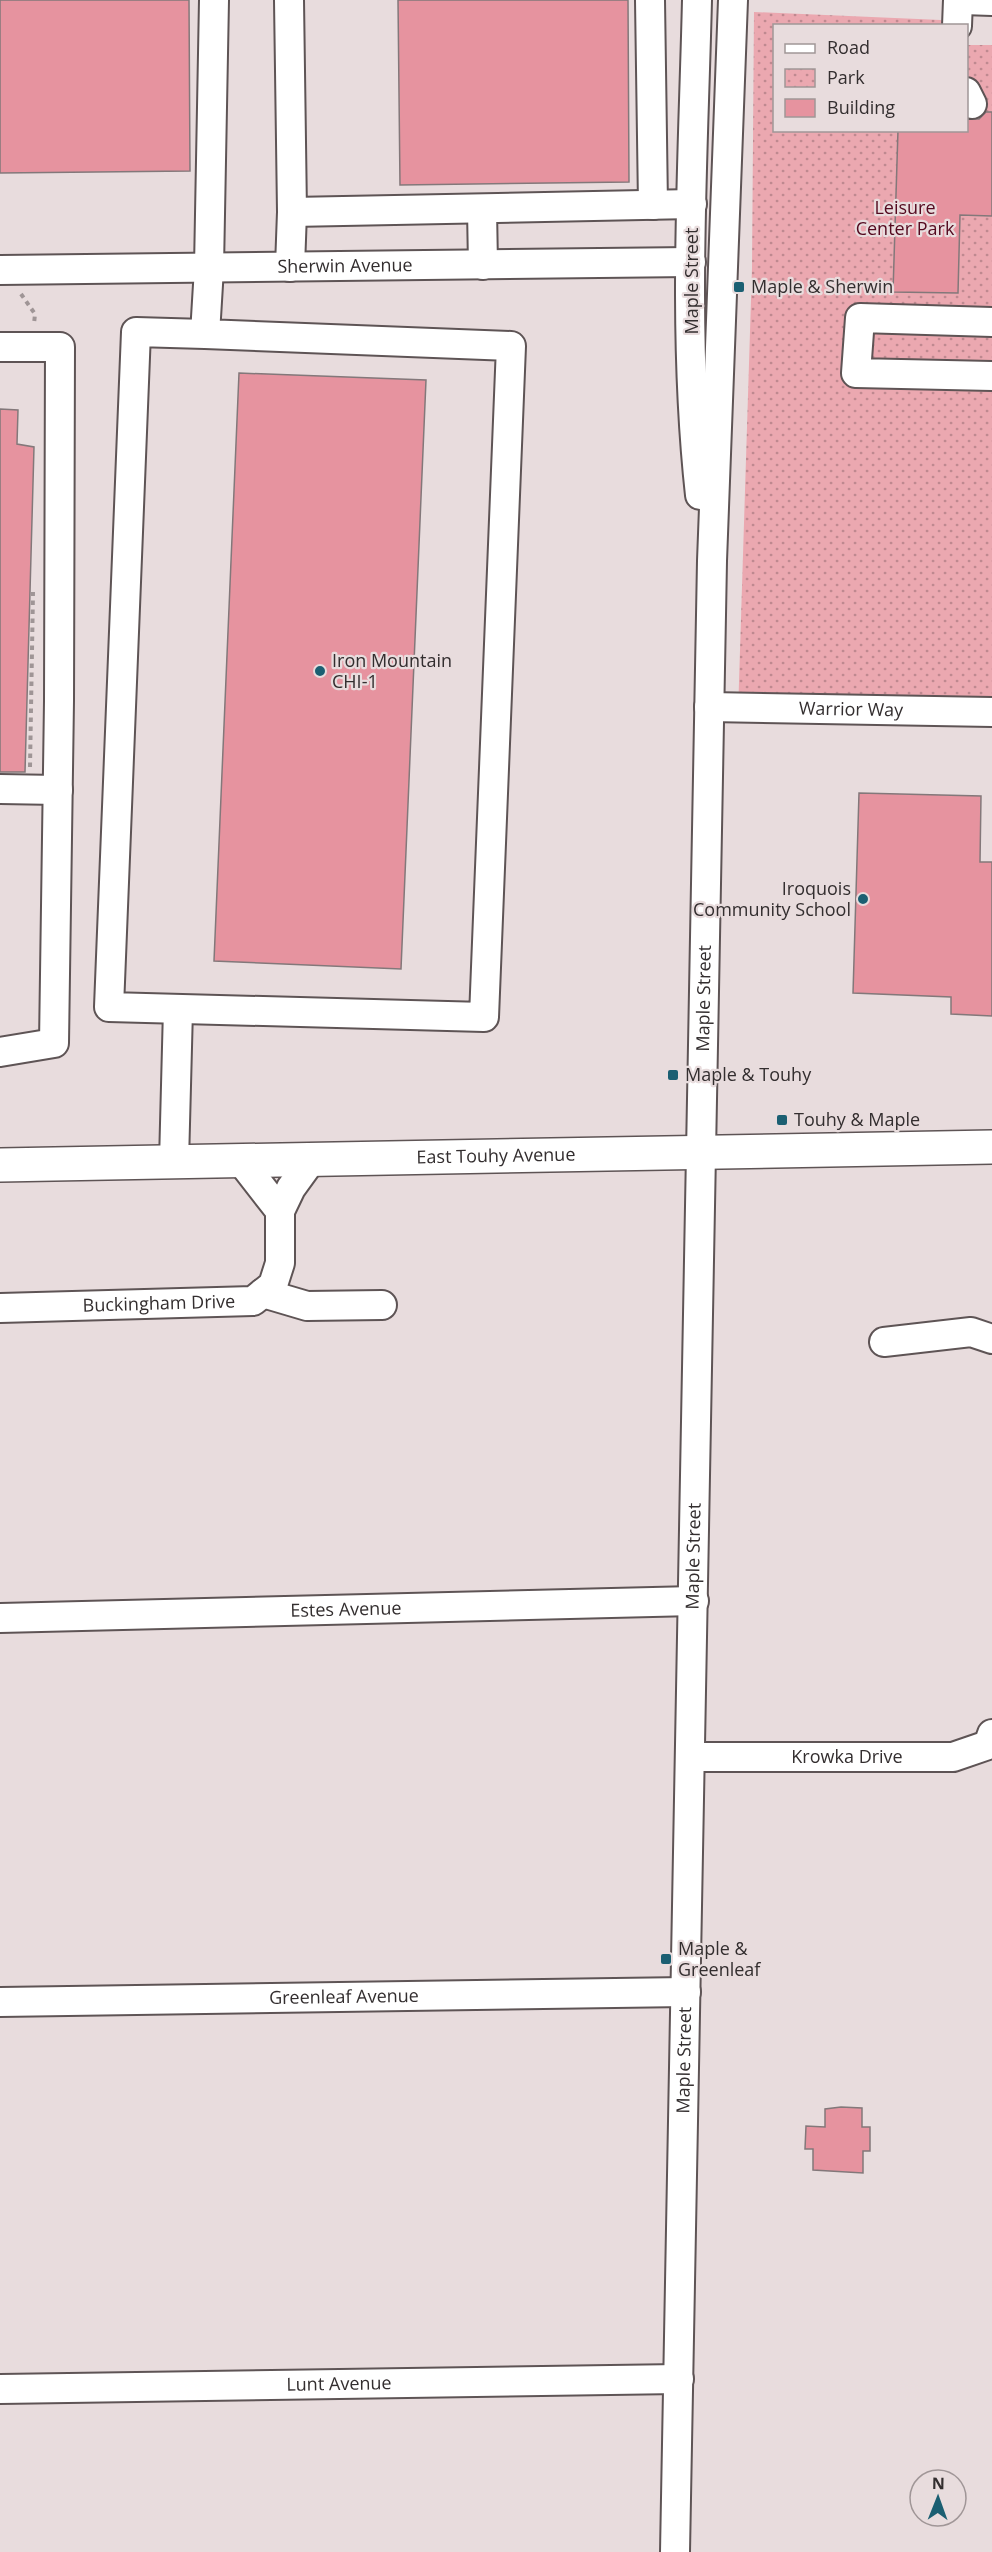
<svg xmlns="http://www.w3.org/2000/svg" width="992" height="2552" viewBox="0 0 992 2552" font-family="'Open Sans',sans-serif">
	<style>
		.park { fill: url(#park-dots) }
		.building { fill: #e6939f; stroke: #83787a; stroke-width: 1.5 }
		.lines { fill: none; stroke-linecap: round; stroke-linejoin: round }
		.minor-casing { stroke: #5e5455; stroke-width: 32 }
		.major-casing { stroke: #5e5455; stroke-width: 36 }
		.path { stroke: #9f9596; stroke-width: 4; stroke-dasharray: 4.5 4.5; stroke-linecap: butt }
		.minor { stroke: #fff; stroke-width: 28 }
		.major { stroke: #fff; stroke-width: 33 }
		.poi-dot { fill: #1b5f72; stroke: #e8dcdd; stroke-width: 2 }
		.labels { text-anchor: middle; stroke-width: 4.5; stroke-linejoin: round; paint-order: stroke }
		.park-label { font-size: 18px; fill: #54091f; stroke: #e8dcdd }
		.street-label { font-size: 18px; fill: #332e2f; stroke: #e8dcdd }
		.poi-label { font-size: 18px; fill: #332e2f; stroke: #e8dcdd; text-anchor: start }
	</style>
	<defs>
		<pattern id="park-dots" width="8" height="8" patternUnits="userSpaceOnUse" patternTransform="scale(1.5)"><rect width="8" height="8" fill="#eba8b0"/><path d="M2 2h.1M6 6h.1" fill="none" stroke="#bf8990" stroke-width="1.8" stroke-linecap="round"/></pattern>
	</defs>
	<rect width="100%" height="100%" fill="#e8dcdd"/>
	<polygon class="park" points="754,12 941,20 943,25 774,26 774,130 966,130 967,45 992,45 992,718 738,714 752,268"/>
	<g class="building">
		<polygon points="0,0 189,0 190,171 0,173"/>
		<polygon points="398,0 628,0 629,182 400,185"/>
		<polygon points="986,112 992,112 992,216 960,215 958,293 893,292 898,130 966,130 966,119 979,119"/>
		<polygon points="239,373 426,380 401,969 214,961"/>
		<polygon points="0,409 18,410 17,444 34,447 25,772 0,772"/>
		<polygon points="859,793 981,796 980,862 992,862 992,1016 951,1014 951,997 853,993"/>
		<polygon points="841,2107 862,2108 862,2127 870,2127 870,2151 863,2151 863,2173 813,2170 813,2149 805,2149 806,2126 825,2127 825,2109"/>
	</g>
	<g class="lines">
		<g class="minor-casing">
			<g id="minor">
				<polyline points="289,0 292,212 290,267"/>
				<polyline points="650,0 653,205"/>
				<path d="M697,0C693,165 682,331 700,495"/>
				<polyline points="963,0 992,1"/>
				<polyline points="957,26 958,0"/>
				<polyline points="966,92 972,104"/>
				<polyline points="482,209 483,265"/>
				<polyline points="292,212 692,204"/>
				<path id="s1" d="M0,270L691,262"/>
				<polyline points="992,322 860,318 856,373 992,376"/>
				<polyline points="205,334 511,346 484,1017 109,1007 136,332 205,334 209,268 214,0"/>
				<polyline points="0,347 60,347 59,701 54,1043 0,1052"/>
				<path id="s2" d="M709,707L992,712"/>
				<polyline points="0,789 58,790"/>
				<polyline points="241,1161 280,1211"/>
				<polyline points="174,1162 178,1009"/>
				<polyline points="263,1293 307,1306 382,1305"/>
				<path id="s3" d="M0,1308L253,1301L273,1285L280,1263V1211L291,1188L312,1159"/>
				<polyline points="884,1342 971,1332 992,1339"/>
				<path id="s4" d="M0,1618L694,1601"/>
				<path id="s5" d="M691,1757H953L988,1745L992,1734"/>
				<path id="s6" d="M0,2002L686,1992"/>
				<path id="s7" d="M0,2389L679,2379"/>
				<path id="s8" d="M675,2552L712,561L733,0"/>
			</g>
		</g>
		<g class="major-casing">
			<g id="major">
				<path id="s9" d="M0,1165L992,1147"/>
			</g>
		</g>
		<g class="path">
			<polyline points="21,294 35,314 34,324"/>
			<polyline points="30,767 33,592"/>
		</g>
		<use href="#minor" class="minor"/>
		<use href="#major" class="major"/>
	</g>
	<g class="poi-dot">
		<rect x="733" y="281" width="12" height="12" rx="3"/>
		<circle cx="320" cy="671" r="6"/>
		<circle cx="863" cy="899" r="6"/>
		<rect x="667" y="1069" width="12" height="12" rx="3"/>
		<rect x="776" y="1114" width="12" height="12" rx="3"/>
		<rect x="660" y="1953" width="12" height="12" rx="3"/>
	</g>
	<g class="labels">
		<g class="park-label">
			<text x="905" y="214">Leisure<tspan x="905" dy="21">Center Park</tspan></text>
		</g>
		<g class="street-label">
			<text dy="6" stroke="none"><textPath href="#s1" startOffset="345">Sherwin Avenue</textPath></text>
			<text transform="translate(692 281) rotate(-90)" y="6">Maple Street</text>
			<text dy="6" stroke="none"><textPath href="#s2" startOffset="142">Warrior Way</textPath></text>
			<text dy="6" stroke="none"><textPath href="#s8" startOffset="1554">Maple Street</textPath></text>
			<text dy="6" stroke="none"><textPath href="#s9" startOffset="496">East Touhy Avenue</textPath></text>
			<text dy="6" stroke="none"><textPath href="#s3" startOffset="159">Buckingham Drive</textPath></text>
			<text dy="6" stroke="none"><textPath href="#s8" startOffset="996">Maple Street</textPath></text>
			<text dy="6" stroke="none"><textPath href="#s4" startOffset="346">Estes Avenue</textPath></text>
			<text dy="6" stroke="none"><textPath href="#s5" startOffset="156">Krowka Drive</textPath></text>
			<text dy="6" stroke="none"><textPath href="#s6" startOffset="344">Greenleaf Avenue</textPath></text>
			<text dy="6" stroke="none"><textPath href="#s8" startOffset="492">Maple Street</textPath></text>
			<text dy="6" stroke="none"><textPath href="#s7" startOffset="339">Lunt Avenue</textPath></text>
		</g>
		<g class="poi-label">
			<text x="751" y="293">Maple &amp; Sherwin</text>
			<text x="332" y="667">Iron Mountain<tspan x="332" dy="21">CHI-1</tspan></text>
			<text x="851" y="895" text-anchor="end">Iroquois<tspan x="851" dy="21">Community School</tspan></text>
			<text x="685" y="1081">Maple &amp; Touhy</text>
			<text x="794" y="1126">Touhy &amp; Maple</text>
			<text x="678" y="1955">Maple &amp;<tspan x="678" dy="21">Greenleaf</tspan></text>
		</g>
	</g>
	<rect x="773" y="24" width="195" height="108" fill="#e8dcdd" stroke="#a09697" stroke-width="1.5"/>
	<rect x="785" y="44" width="30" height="9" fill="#ffffff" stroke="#a09697" stroke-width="1.5"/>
	<text x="827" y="54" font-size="18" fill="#332e2f">Road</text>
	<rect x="785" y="69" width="30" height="18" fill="url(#park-dots)" stroke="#a09697" stroke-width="1.5"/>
	<text x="827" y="84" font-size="18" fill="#332e2f">Park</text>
	<rect x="785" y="99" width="30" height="18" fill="#e6939f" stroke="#a09697" stroke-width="1.5"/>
	<text x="827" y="114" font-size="18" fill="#332e2f">Building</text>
	<g transform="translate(938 2498) rotate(1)"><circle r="28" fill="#e8dcdd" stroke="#a09697" stroke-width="1.5"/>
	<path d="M0-4.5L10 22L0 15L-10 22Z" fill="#1b5f72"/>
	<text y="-9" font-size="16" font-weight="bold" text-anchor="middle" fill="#332e2f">N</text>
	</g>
</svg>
